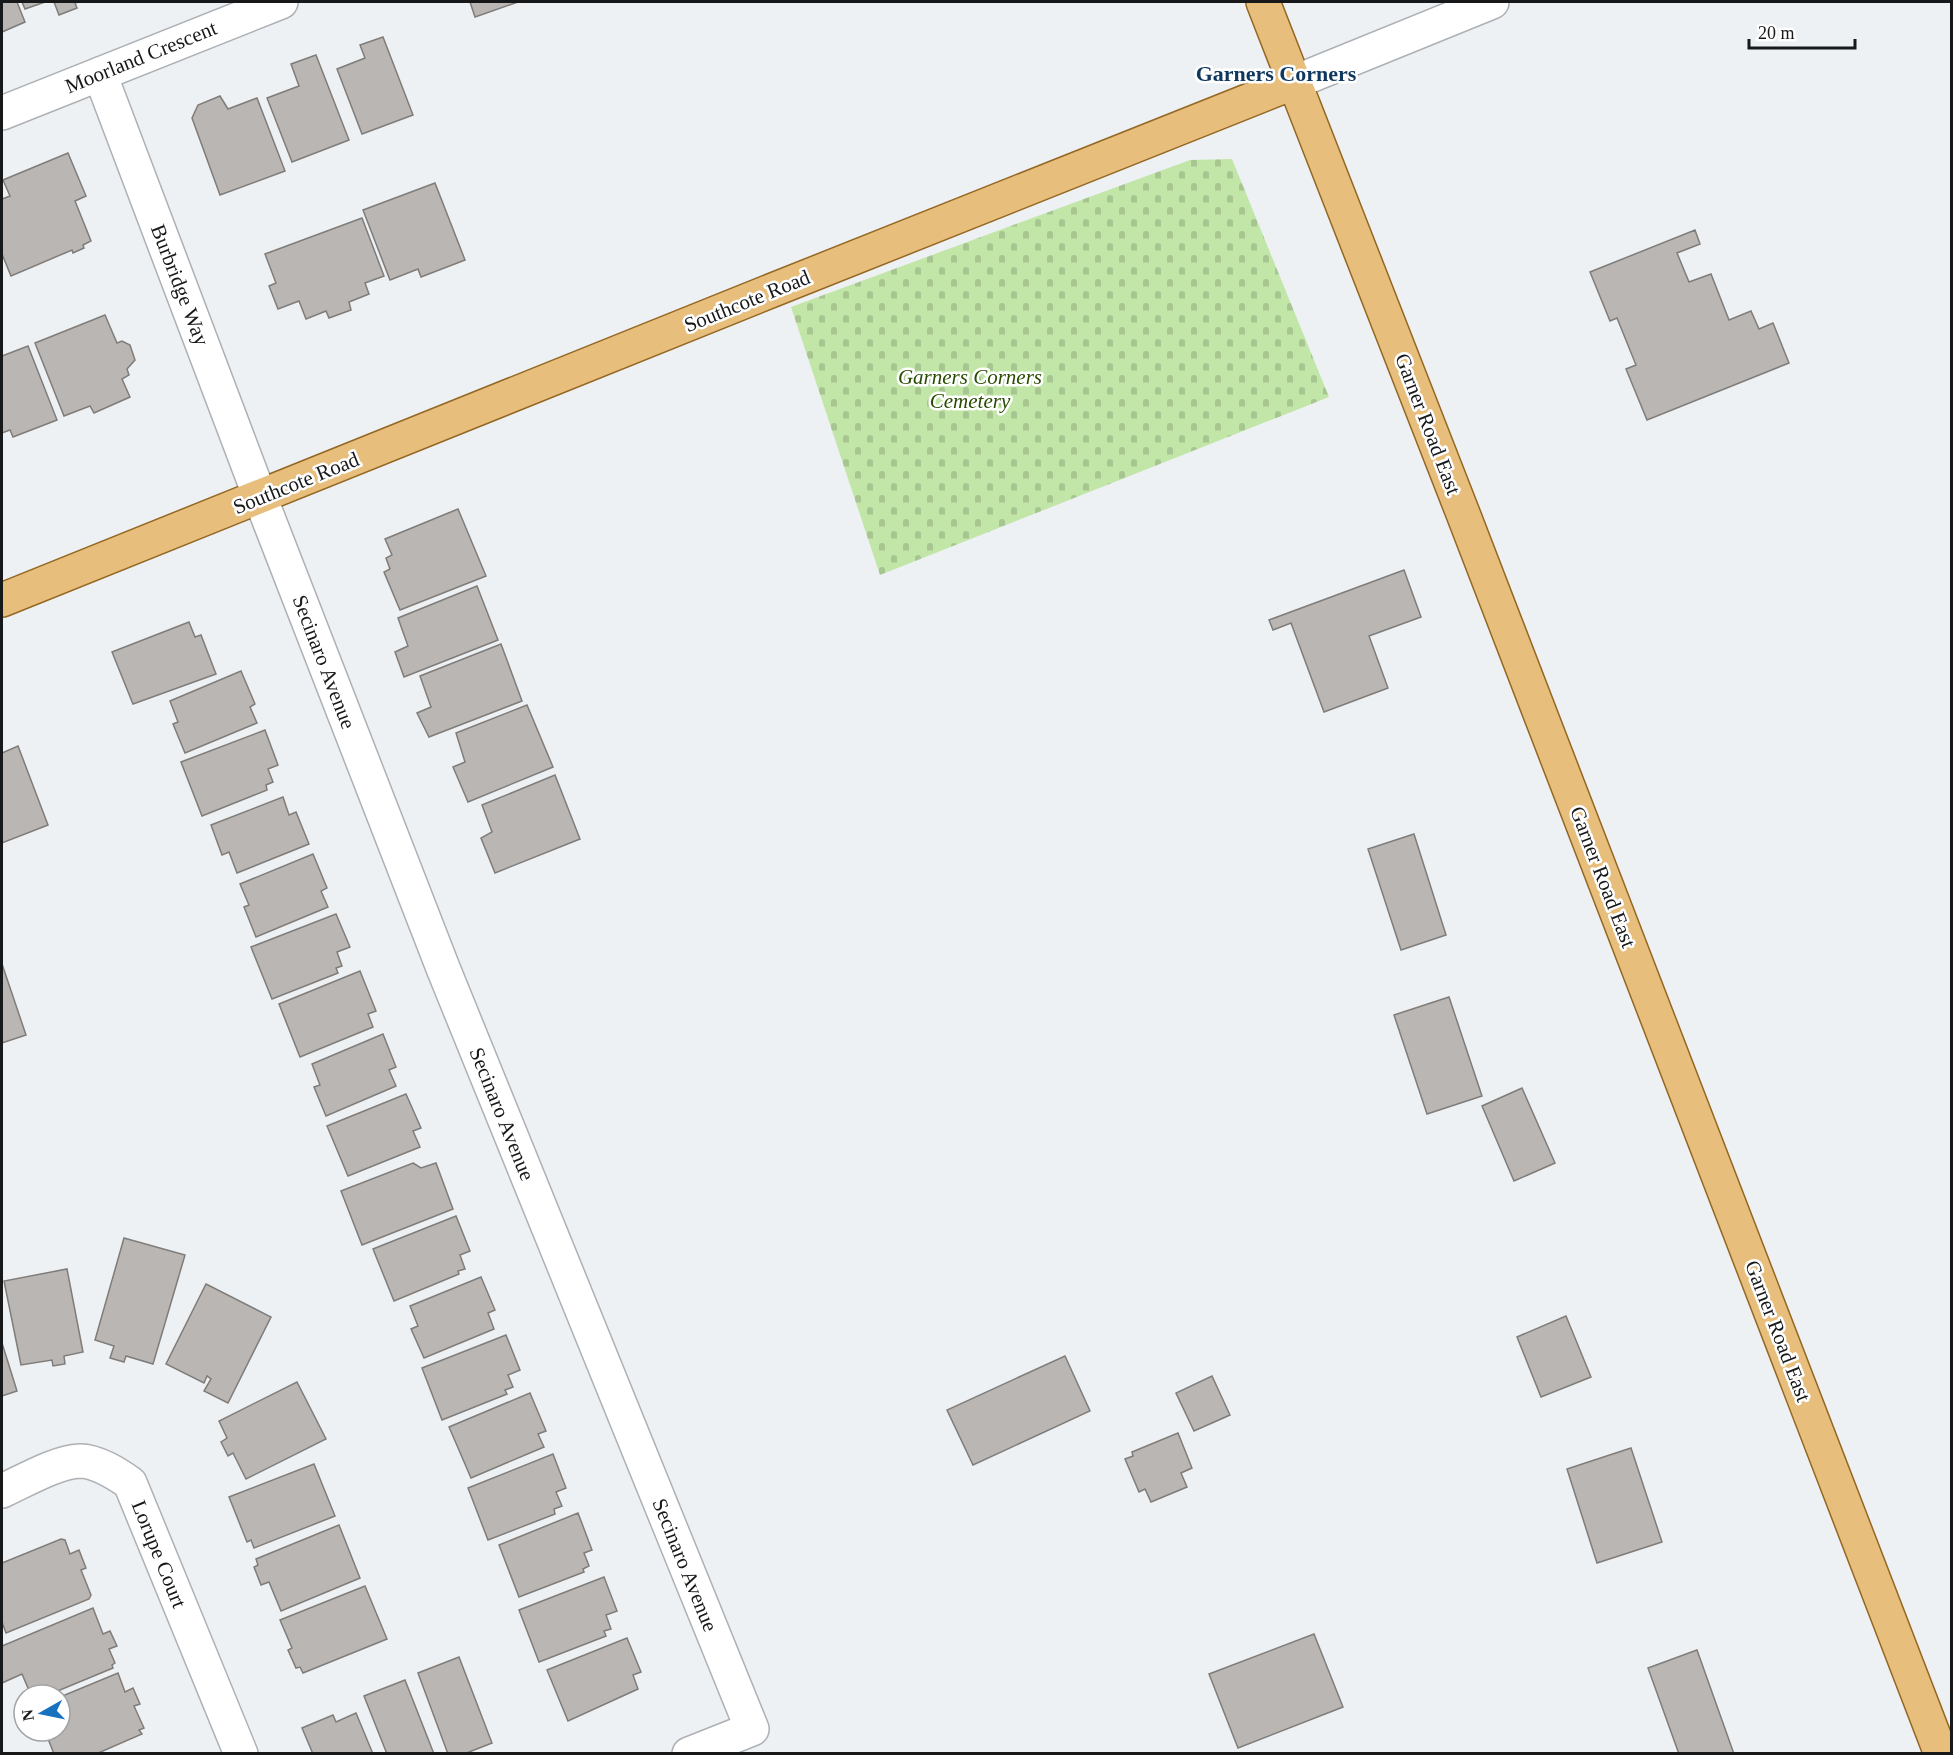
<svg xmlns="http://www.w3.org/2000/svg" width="1953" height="1755" viewBox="0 0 1953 1755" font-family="Georgia,serif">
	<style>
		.cemetery { fill: url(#cemetery-stones) }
		.building { fill: #b9b6b3; stroke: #7f7c79; stroke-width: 1.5 }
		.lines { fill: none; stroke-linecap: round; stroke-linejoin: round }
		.minor-casing { stroke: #adb0b4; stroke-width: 36 }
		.major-casing { stroke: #946722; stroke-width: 36 }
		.minor { stroke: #fff; stroke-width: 33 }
		.major { stroke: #e8be7d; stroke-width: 33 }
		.labels { text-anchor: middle; stroke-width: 5; stroke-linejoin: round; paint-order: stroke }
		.street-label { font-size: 21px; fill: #171819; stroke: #fff }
		.park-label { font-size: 21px; font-style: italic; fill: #284b00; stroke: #fff }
		.neighbourhood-label { font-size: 22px; font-weight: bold; fill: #10385e; stroke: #fff }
	</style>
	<defs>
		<pattern id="cemetery-stones" width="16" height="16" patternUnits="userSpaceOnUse" patternTransform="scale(1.5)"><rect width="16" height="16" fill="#c2e6a8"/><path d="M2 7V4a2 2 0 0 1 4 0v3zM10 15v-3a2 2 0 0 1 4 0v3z" fill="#a6c590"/></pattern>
	</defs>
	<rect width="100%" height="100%" fill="#edf1f4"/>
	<polygon class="cemetery" points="1232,159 1329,397 880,575 791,307 1190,160"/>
	<g class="building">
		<polygon points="2,2 17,2 25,22 2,32"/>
		<polygon points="22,2 45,2 25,9"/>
		<polygon points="54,2 79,2 75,3 77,8 59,15"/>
		<polygon points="470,2 518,2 475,17"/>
		<polygon points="383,37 413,115 362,134 337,69 365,58 360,45"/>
		<polygon points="316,55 349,140 292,162 267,98 299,86 291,64"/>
		<polygon points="220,96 228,109 257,98 285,171 220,195 192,118 198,105"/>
		<polygon points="68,153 86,196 75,201 91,241 83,245 84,248 73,253 72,250 11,276 2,254 2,199 10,196 3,180"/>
		<polygon points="435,183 465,260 421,277 418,269 390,280 363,210"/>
		<polygon points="362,218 384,276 365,283 369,294 349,302 351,310 329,318 326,311 306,319 299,301 278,309 269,286 276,283 265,254"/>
		<polygon points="1695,230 1700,244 1677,253 1689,282 1711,274 1729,320 1751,311 1759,329 1773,323 1789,363 1647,420 1626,369 1636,365 1617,318 1610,321 1590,272"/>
		<polygon points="105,315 117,343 122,341 130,345 135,360 127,369 129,375 122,379 130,397 94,413 90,406 64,416 35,343"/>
		<polygon points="28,346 57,420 13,437 10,430 2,433 2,356"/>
		<polygon points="458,509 486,576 400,610 384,572 390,569 386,558 392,555 385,539"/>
		<polygon points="1404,570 1421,617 1369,636 1388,688 1324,712 1291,623 1273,630 1269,620"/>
		<polygon points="477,586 498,640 404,677 395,652 408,646 398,618"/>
		<polygon points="189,622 195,637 201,635 216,674 133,704 112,652"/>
		<polygon points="501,644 522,701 429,737 417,713 431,707 420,676"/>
		<polygon points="241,671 255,704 250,707 257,723 185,753 173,724 178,722 170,701"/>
		<polygon points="527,705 553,767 468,802 453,767 465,762 456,733"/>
		<polygon points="265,730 278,765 268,769 273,782 266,785 267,790 202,816 181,762"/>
		<polygon points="18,746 48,825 2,843 2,753"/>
		<polygon points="555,775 580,839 495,873 481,838 492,832 482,805"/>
		<polygon points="283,797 289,815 296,812 309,844 237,873 229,852 222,855 211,825"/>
		<polygon points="1414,834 1446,935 1401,950 1368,849"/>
		<polygon points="313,854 327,888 321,891 328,907 256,937 244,907 249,905 240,884"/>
		<polygon points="336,914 350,947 337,952 342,966 336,968 338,973 272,999 251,947"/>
		<polygon points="2,964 26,1035 2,1043"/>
		<polygon points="360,971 376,1011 368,1014 373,1027 300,1057 279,1004"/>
		<polygon points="1449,997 1482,1096 1427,1114 1394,1015"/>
		<polygon points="383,1034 396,1067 389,1070 396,1086 326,1116 314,1087 320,1085 312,1064"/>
		<polygon points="1522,1088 1555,1163 1514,1181 1482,1106"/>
		<polygon points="406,1094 421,1128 413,1131 420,1147 348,1176 327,1126"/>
		<polygon points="413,1163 421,1168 436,1163 453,1209 362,1245 341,1191"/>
		<polygon points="456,1216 470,1251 460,1255 465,1269 458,1271 459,1274 394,1301 373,1249"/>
		<polygon points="124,1238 185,1255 153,1364 126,1356 124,1362 110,1358 114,1346 95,1340"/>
		<polygon points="67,1269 83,1352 64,1356 65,1364 53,1366 52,1360 21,1365 4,1281"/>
		<polygon points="481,1277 495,1310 488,1313 494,1329 424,1358 411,1329 418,1326 410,1306"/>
		<polygon points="206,1284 271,1317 228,1403 204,1391 211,1379 207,1376 204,1383 166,1364"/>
		<polygon points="1566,1316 1591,1377 1541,1397 1517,1337"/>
		<polygon points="506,1335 520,1370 508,1375 513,1387 505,1390 507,1394 442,1420 422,1368"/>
		<polygon points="2,1343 17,1391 2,1396"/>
		<polygon points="1065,1356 1090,1411 973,1465 947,1410"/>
		<polygon points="1212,1376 1230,1415 1194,1431 1176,1393"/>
		<polygon points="297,1382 326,1439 246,1479 233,1453 228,1456 221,1442 227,1438 219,1421"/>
		<polygon points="530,1393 546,1431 538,1434 544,1447 471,1478 449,1427"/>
		<polygon points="1178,1433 1192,1468 1181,1473 1187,1487 1151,1502 1145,1489 1139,1492 1125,1459 1133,1456 1132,1452"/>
		<polygon points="1631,1448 1662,1542 1597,1563 1567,1469"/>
		<polygon points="553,1454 566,1488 556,1492 562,1506 554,1509 555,1514 488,1540 468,1488"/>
		<polygon points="314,1464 335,1516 254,1548 251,1540 247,1542 229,1497"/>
		<polygon points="578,1513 592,1550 584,1553 589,1566 583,1569 584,1572 519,1597 499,1545"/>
		<polygon points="339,1525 360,1578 281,1611 269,1582 261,1585 254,1567 258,1565 256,1559"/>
		<polygon points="61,1539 65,1540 70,1554 79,1550 86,1568 81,1570 91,1595 89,1599 6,1633 2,1622 2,1563"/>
		<polygon points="604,1577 617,1611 606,1615 611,1629 604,1631 606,1636 539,1662 519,1610"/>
		<polygon points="365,1586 387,1639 303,1673 300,1667 296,1668 288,1650 292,1648 280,1620"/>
		<polygon points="93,1608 103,1634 110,1631 117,1646 109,1649 115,1663 112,1665 113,1668 48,1695 31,1695 22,1674 2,1683 2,1646"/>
		<polygon points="1314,1634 1343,1707 1238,1748 1209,1674"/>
		<polygon points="627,1638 641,1672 633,1675 638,1689 568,1721 547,1670"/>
		<polygon points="1697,1650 1734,1754 1679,1754 1648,1668"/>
		<polygon points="459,1657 492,1743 464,1754 448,1754 418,1673"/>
		<polygon points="118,1673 125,1692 133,1688 140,1704 134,1706 144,1728 139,1730 142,1734 96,1754 54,1754 45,1731 60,1731 60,1697"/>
		<polygon points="405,1680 434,1754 387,1754 364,1696"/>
		<polygon points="356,1713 373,1754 313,1754 302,1728 333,1715 336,1722"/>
	</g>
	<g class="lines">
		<g class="minor-casing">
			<g id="minor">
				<polyline points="100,74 260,497 443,968 752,1729 689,1754"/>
				<polyline points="1295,82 1492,2"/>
				<polyline points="2,113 281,2"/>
				<path d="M2,1491C24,1481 56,1462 80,1461C97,1461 117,1474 130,1483L241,1754"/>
			</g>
		</g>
		<g class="major-casing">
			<g id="major">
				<polyline points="1263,2 1462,511 1941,1754"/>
				<path d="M2,600C433,428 863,252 1295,82"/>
			</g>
		</g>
		<use href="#minor" class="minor"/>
		<use href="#major" class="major"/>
	</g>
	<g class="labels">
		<g class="street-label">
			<text transform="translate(141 57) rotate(-22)" y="7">Moorland Crescent</text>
			<text transform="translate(180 285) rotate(69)" y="7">Burbridge Way</text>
			<text transform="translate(747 301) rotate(-22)" y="7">Southcote Road</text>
			<text transform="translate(1428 424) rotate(69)" y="7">Garner Road East</text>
			<text transform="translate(296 483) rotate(-22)" y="7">Southcote Road</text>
			<text transform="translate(324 662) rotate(69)" y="7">Secinaro Avenue</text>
			<text transform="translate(1603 877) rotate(69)" y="7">Garner Road East</text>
			<text transform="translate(502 1114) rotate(68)" y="7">Secinaro Avenue</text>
			<text transform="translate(1778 1331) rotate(69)" y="7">Garner Road East</text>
			<text transform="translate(159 1554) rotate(68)" y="7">Lorupe Court</text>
			<text transform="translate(685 1565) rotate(68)" y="7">Secinaro Avenue</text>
		</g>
		<g class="park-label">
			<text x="970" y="384">Garners Corners<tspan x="970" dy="24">Cemetery</tspan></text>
		</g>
		<g class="neighbourhood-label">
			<text x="1276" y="81">Garners Corners</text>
		</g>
	</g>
	<rect width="1953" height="1755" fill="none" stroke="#171819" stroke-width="6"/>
	<g transform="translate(42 1713) rotate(261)"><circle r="28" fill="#ffffff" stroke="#a2a3a3" stroke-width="1.5"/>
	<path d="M0-4.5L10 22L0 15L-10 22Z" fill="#1771be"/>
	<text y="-9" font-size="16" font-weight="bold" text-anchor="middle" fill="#171819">N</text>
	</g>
	<path d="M1749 39v9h106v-9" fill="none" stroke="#171819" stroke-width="3"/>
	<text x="1758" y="39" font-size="18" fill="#171819" stroke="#ffffff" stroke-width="4.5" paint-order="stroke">20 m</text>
</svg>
